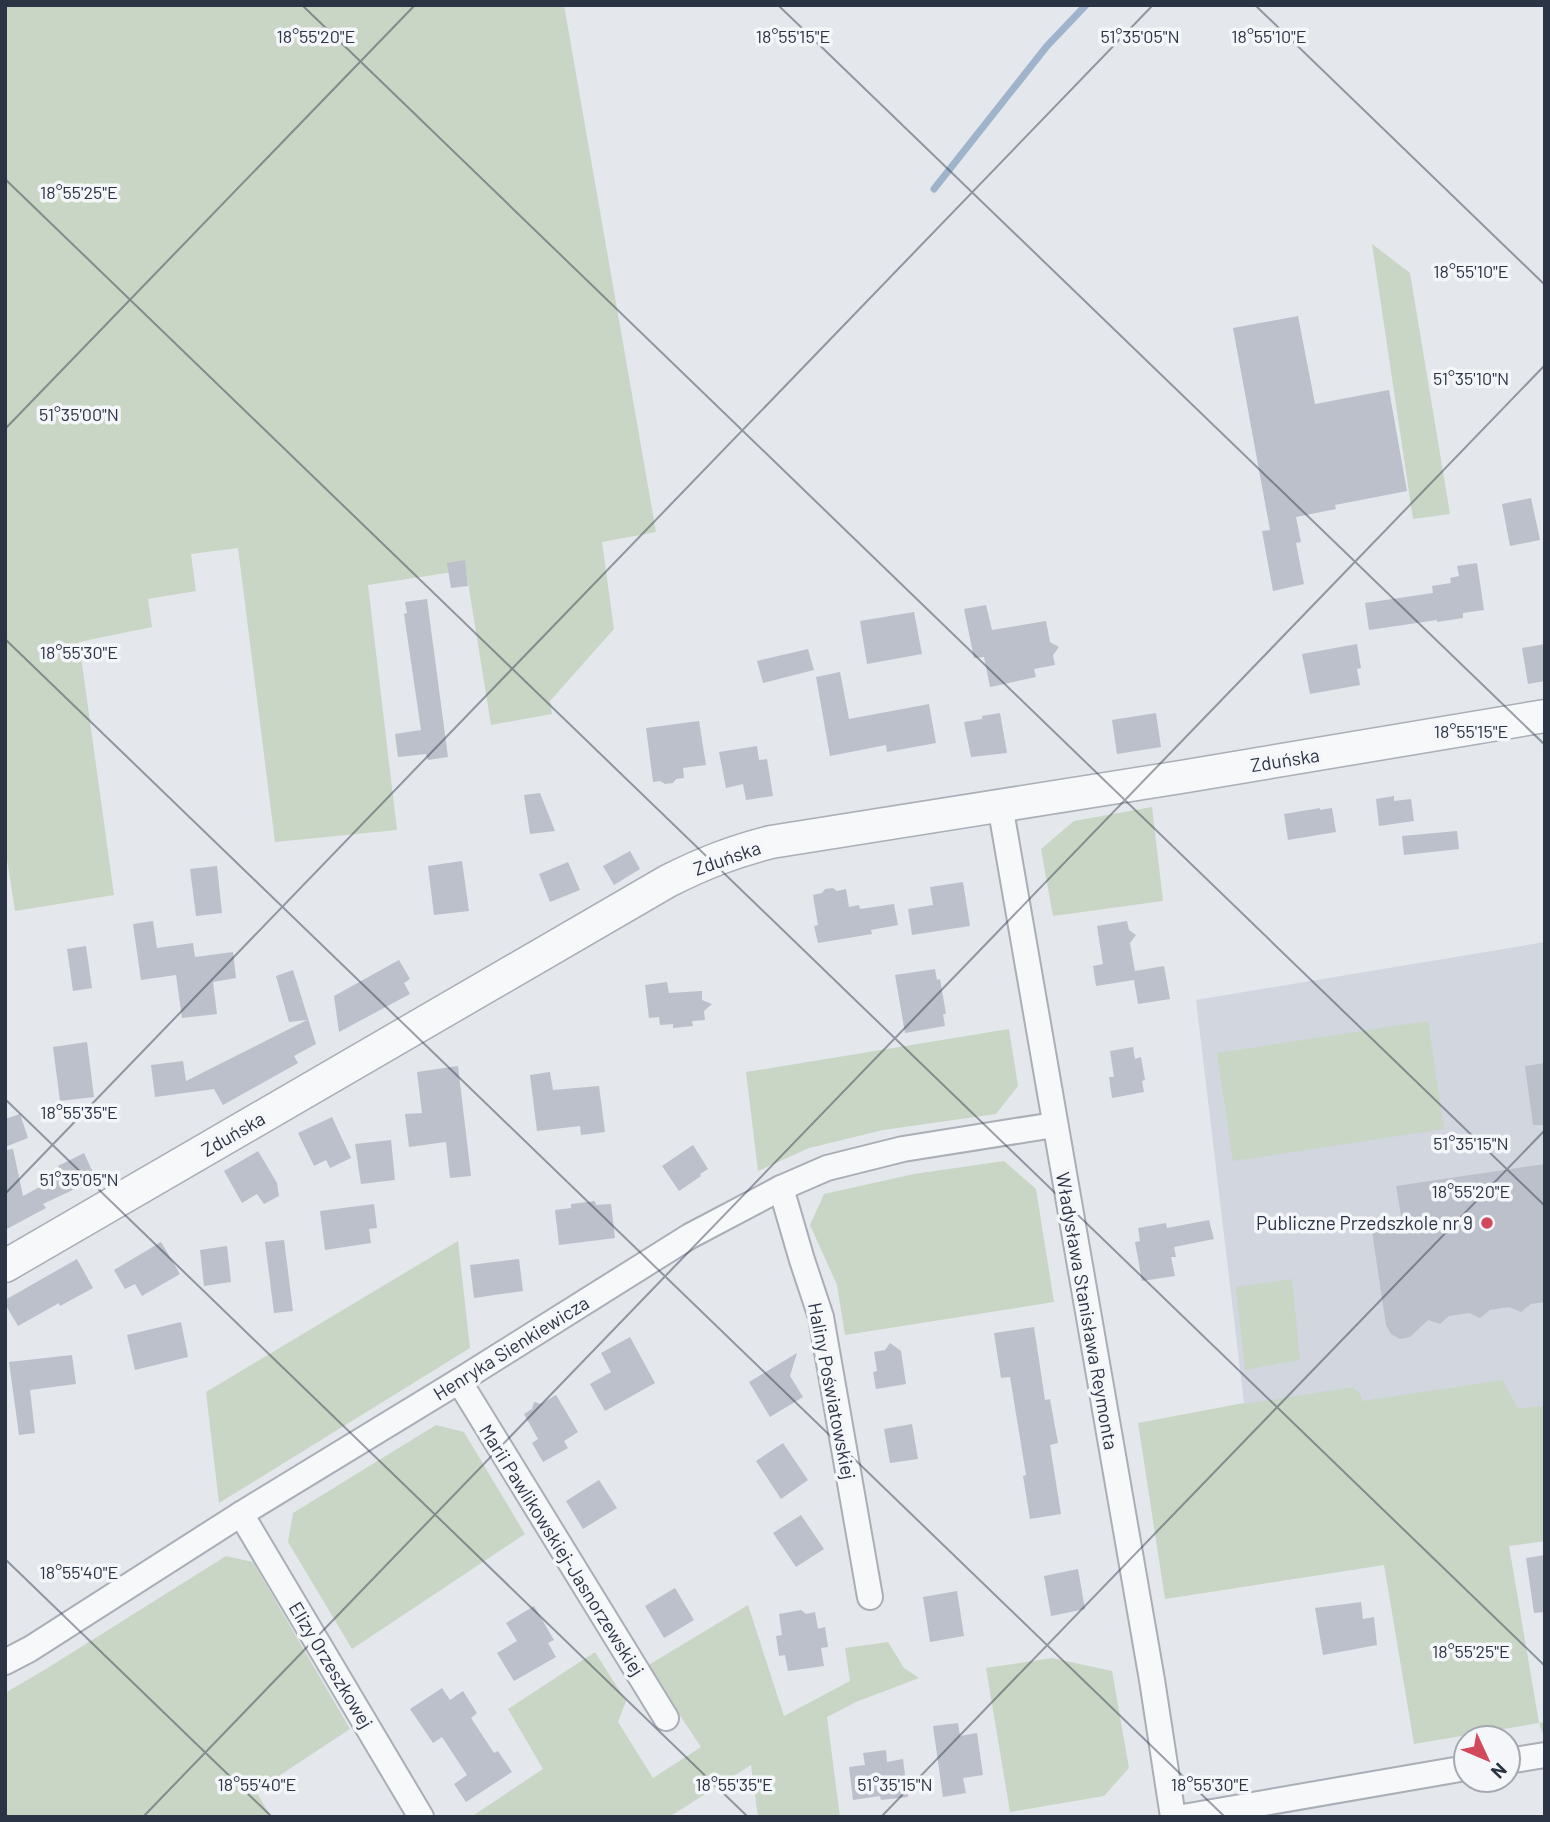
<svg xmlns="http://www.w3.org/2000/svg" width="1550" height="1822" viewBox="0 0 1550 1822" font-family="Barlow,sans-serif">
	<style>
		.built { fill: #d2d6de }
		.green { fill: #c9d6c5 }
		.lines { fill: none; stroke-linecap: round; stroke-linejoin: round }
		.stream { stroke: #9fb4cc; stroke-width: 7 }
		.building { fill: #bbc0ca }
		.minor-casing { stroke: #a9aeb7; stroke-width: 28 }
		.tertiary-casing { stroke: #a9aeb7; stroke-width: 35 }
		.minor { stroke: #f7f8fa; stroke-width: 24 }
		.tertiary { stroke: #f7f8fa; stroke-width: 32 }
		.ticks { fill: none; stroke: #2b3445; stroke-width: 2; stroke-opacity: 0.45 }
		.poi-dot { fill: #d1495b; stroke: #f4f6f9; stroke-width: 2.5 }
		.labels { text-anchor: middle; stroke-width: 7; stroke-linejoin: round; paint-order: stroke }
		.street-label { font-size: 19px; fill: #2b3445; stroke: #f4f6f9 }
		.poi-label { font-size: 19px; fill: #2b3445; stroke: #f4f6f9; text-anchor: end }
		.ticks-label { font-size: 18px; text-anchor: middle; fill: #2b3445; stroke: #f4f6f9; stroke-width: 7; stroke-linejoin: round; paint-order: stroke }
	</style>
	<rect width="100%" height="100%" fill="#e4e7ec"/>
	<polygon class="built" points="1545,942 1545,1405 1250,1453 1196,1000"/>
	<g class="green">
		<polygon points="5,5 564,5 656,532 602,542 614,629 550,701 552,714 491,725 466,570 368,585 397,830 275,842 238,548 191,554 196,591 148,599 152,627 79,642 114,895 15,911 5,846"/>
		<polygon points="1372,244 1410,273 1450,514 1413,519"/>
		<polygon points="1152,807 1163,901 1053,916 1041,849 1074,821"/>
		<polygon points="1428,1021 1444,1129 1233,1161 1217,1053"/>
		<polygon points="1009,1029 1018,1086 996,1114 883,1130 809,1148 758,1171 746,1072"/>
		<polygon points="1004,1161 1036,1189 1054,1302 845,1335 837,1285 810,1225 824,1194 914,1174"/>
		<polygon points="458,1241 470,1348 219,1503 206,1392"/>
		<polygon points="1292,1279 1300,1360 1245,1370 1236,1287"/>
		<polygon points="1503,1380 1518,1409 1545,1405 1545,1541 1509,1546 1539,1723 1545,1722 1545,1739 1539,1723 1414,1744 1384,1565 1165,1599 1138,1423 1244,1403 1247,1404 1352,1387 1360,1393 1362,1401"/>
		<polygon points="436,1425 464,1432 525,1534 352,1649 288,1542 293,1513"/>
		<polygon points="226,1556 253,1562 350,1729 256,1791 271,1817 5,1817 5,1693 46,1669"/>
		<polygon points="748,1605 784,1716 850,1681 845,1648 888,1642 904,1668 919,1678 856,1702 827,1717 840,1817 758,1817 751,1765 669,1817 471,1817 543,1769 508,1709 595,1652 626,1701 618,1722 653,1778 701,1747 647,1666"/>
		<polygon points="1052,1658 1112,1671 1129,1768 1104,1796 1010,1812 986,1668"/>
	</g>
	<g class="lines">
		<polyline class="stream" points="934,189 1047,46 1086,5"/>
	</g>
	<g class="building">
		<polygon points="1298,316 1315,404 1389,390 1407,491 1335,505 1336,509 1296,517 1301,542 1296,543 1304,584 1273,591 1262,531 1270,530 1233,328"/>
		<polygon points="1531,498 1540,540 1510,546 1502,504"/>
		<polygon points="465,560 468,586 451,588 447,563"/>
		<polygon points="1477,563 1484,610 1463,613 1463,618 1437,622 1437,620 1369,630 1365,603 1433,593 1432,586 1451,583 1450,578 1459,576 1457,566"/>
		<polygon points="427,599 448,757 428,760 426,754 398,757 395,734 421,730 404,614 407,613 405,602"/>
		<polygon points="986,605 992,630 1046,621 1050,642 1059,647 1053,655 1055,665 1034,669 1036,677 990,687 984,657 974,658 964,609"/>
		<polygon points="914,612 922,654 867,664 860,621"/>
		<polygon points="1357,644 1361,668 1357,669 1360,685 1310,694 1302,654"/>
		<polygon points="1545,644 1545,681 1528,684 1522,648"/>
		<polygon points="808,649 814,670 763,683 757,661"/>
		<polygon points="840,672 849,719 929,704 936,743 887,752 886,745 830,756 816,677"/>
		<polygon points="1000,713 1007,753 971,757 964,722 982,719 982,716"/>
		<polygon points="1156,713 1161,747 1117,754 1112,720"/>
		<polygon points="699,721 706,765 683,768 684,778 676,779 673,783 665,784 660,781 653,782 646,728"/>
		<polygon points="757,746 759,760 767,759 773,796 746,800 743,784 726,788 719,752"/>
		<polygon points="540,793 555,831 530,834 524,795"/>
		<polygon points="1394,796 1394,801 1411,799 1414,821 1379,826 1376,799"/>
		<polygon points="1320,808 1320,810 1332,808 1336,832 1288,840 1284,814"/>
		<polygon points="1457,831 1459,849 1404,855 1402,836"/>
		<polygon points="630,851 640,869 614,885 603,866"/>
		<polygon points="462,861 469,911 434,915 428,866"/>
		<polygon points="568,862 580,890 550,902 539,874"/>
		<polygon points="217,866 222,913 196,916 190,869"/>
		<polygon points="963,882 970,926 912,935 908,909 933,905 930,887"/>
		<polygon points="833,888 837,891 846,889 849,907 859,905 860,909 894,904 898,925 871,930 872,934 818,943 814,926 818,925 813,895 822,893 825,889"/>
		<polygon points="153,921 157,948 193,943 195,957 233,952 236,978 213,982 217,1014 182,1018 176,975 141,980 133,924"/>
		<polygon points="1127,921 1129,930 1136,935 1130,943 1135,971 1164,966 1170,999 1138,1004 1134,980 1096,986 1093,966 1103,964 1097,926"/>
		<polygon points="86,946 92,988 73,991 67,949"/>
		<polygon points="399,960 410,979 404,983 410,994 339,1032 334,996"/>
		<polygon points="935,969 937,980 940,979 946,1014 943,1014 945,1026 905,1033 895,975"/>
		<polygon points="293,970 316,1044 294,1056 298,1063 223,1105 214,1089 155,1097 151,1065 183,1061 186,1081 307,1020 289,1022 276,976"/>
		<polygon points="667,982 669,993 702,991 702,1000 712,1004 704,1011 705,1020 692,1021 693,1026 673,1028 673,1024 660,1025 659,1017 649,1018 645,985"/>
		<polygon points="87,1042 94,1097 60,1101 53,1047"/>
		<polygon points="1133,1047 1135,1059 1141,1057 1145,1080 1142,1081 1144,1092 1112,1098 1109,1077 1114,1077 1110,1051"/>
		<polygon points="1545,1063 1545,1125 1533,1125 1525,1066"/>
		<polygon points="458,1066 471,1176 450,1178 446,1142 409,1147 405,1114 422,1113 417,1072"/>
		<polygon points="550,1072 553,1090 599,1086 605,1132 581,1135 580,1126 537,1131 530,1075"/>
		<polygon points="20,1114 28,1138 5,1147 5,1119"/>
		<polygon points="332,1117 351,1158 330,1168 326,1160 314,1166 298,1133"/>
		<polygon points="391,1140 395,1180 361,1184 355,1144"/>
		<polygon points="693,1145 708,1169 700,1174 701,1176 679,1191 662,1166"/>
		<polygon points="13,1149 23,1196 62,1175 58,1166 84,1153 96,1179 43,1204 46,1208 5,1230 5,1150"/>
		<polygon points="258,1151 277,1183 279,1196 264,1204 257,1194 242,1203 224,1171"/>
		<polygon points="1545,1164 1545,1302 1531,1304 1521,1312 1509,1307 1490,1310 1480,1318 1469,1313 1449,1316 1440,1324 1428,1320 1410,1337 1400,1339 1391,1334 1386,1325 1372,1232 1403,1227 1396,1186"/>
		<polygon points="595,1201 596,1205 611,1204 615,1238 559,1245 555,1210 571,1208 571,1204"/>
		<polygon points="374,1204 377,1228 369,1229 371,1243 325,1250 320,1211"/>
		<polygon points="1209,1220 1214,1239 1174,1247 1176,1257 1171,1257 1175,1276 1142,1281 1135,1242 1140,1241 1138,1228 1166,1223 1167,1228"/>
		<polygon points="284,1240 293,1311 274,1313 265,1242"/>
		<polygon points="161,1242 180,1274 142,1296 135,1284 125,1289 114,1270"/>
		<polygon points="227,1246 231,1282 204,1286 200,1250"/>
		<polygon points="77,1259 93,1288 60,1306 59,1303 18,1326 5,1304 5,1300"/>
		<polygon points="519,1259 523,1291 474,1298 470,1265"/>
		<polygon points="181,1322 188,1357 135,1370 127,1335"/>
		<polygon points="1034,1327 1045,1400 1050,1399 1058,1443 1050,1445 1061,1514 1030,1519 1023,1476 1026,1475 1010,1377 1001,1378 994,1333"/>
		<polygon points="630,1337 655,1383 605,1411 590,1384 611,1372 601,1353"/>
		<polygon points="890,1343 901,1351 906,1384 876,1389 873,1372 877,1371 874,1352 885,1350"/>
		<polygon points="797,1353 790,1376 803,1397 770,1417 749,1382"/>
		<polygon points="72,1355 76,1384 30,1390 35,1433 19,1435 9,1362"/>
		<polygon points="556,1395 578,1432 564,1441 568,1448 543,1462 532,1443 538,1439 524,1414 532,1409 534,1402 541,1404"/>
		<polygon points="912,1424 918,1459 890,1463 884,1429"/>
		<polygon points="783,1443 808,1480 781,1499 756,1461"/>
		<polygon points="599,1480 617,1508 583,1529 566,1501"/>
		<polygon points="801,1515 824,1549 796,1567 773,1533"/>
		<polygon points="1545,1555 1545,1612 1534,1613 1526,1558"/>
		<polygon points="1078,1569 1085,1609 1051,1616 1044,1576"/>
		<polygon points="675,1588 694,1620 664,1638 645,1606"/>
		<polygon points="957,1591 964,1636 930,1642 923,1597"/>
		<polygon points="1361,1602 1363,1619 1374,1617 1377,1645 1323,1655 1315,1608"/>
		<polygon points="534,1606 554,1640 548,1643 556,1657 514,1681 497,1653 517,1641 506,1623"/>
		<polygon points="801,1610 806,1614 815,1612 818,1629 825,1627 828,1647 821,1648 824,1666 788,1671 785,1655 779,1656 776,1636 782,1635 779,1614"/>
		<polygon points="442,1688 450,1700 463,1691 477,1713 471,1718 494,1753 498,1751 512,1772 466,1802 454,1784 467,1775 442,1737 433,1743 410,1709"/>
		<polygon points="958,1723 960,1736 977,1733 983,1775 963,1778 966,1793 943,1797 933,1726"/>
		<polygon points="886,1750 887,1762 903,1759 908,1797 881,1800 880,1796 853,1800 849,1767 865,1765 863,1753"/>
	</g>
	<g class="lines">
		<g class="minor-casing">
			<g id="minor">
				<polyline points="1000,805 1152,1680 1173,1817"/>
				<polyline points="781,1188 802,1260 821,1317 870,1597"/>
				<polyline points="459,1381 666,1718"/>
				<polyline points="241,1514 421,1817"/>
				<polyline points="5,1662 30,1649 241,1514 459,1381 690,1236 781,1188 827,1168 903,1149 1054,1125"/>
				<polyline points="1508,1761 1545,1755"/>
				<polyline points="1183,1817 1466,1768"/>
			</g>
		</g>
		<g class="tertiary-casing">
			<path id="tertiary" d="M5,1266L668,881C704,863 732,852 771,842L1181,777L1545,716"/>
		</g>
		<use href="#minor" class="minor"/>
		<use href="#tertiary" class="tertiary"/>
	</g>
	<path class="ticks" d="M302,5L1545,1206M778,5L1545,745M1255,5L1545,285M5,179L1545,1666M5,429L415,5M5,639L1225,1817M5,1099L748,1817M5,1194L1153,5M5,1559L272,1817M143,1817L1545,365M881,1817L1545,1130"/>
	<circle class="poi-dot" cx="1487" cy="1223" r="7"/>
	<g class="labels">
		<g class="street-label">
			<text transform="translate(1285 760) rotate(-9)" y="7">Zduńska</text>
			<text transform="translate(727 858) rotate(-19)" y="7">Zduńska</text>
			<text transform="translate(233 1134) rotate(-30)" y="7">Zduńska</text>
			<text transform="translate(1087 1311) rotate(80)" y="7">Władysława Stanisława Reymonta</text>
			<text transform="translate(511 1348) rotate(-32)" y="7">Henryka Sienkiewicza</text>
			<text transform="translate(832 1391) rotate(79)" y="7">Haliny Poświatowskiej</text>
			<text transform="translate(562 1550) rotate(58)" y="7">Marii Pawlikowskiej-Jasnorzewskiej</text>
			<text transform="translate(331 1665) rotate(59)" y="7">Elizy Orzeszkowej</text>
		</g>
		<g class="poi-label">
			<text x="1473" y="1230">Publiczne Przedszkole nr 9</text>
		</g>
	</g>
	<g class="ticks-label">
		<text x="793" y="43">18°55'15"E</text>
		<text x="316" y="43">18°55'20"E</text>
		<text x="1269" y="43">18°55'10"E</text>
		<text x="1140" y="43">51°35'05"N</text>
		<text x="79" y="199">18°55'25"E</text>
		<text x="1471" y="278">18°55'10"E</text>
		<text x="1471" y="385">51°35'10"N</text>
		<text x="79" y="421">51°35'00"N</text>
		<text x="79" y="659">18°55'30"E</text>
		<text x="1471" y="738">18°55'15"E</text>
		<text x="79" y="1119">18°55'35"E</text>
		<text x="1471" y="1150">51°35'15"N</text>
		<text x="79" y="1186">51°35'05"N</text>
		<text x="1471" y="1198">18°55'20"E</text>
		<text x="79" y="1579">18°55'40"E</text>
		<text x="1471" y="1658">18°55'25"E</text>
		<text x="895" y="1791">51°35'15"N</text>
		<text x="257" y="1791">18°55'40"E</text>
		<text x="734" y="1791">18°55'35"E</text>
		<text x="1210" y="1791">18°55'30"E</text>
	</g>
	<rect width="1550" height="1822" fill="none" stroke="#2b3445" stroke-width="14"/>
	<g transform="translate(1487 1759) rotate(134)"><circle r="33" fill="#f4f6f9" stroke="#a4a8b1" stroke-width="2"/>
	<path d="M0-5L12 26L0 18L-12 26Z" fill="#d1495b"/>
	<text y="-10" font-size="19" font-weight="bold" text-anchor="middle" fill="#2b3445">N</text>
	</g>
</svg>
